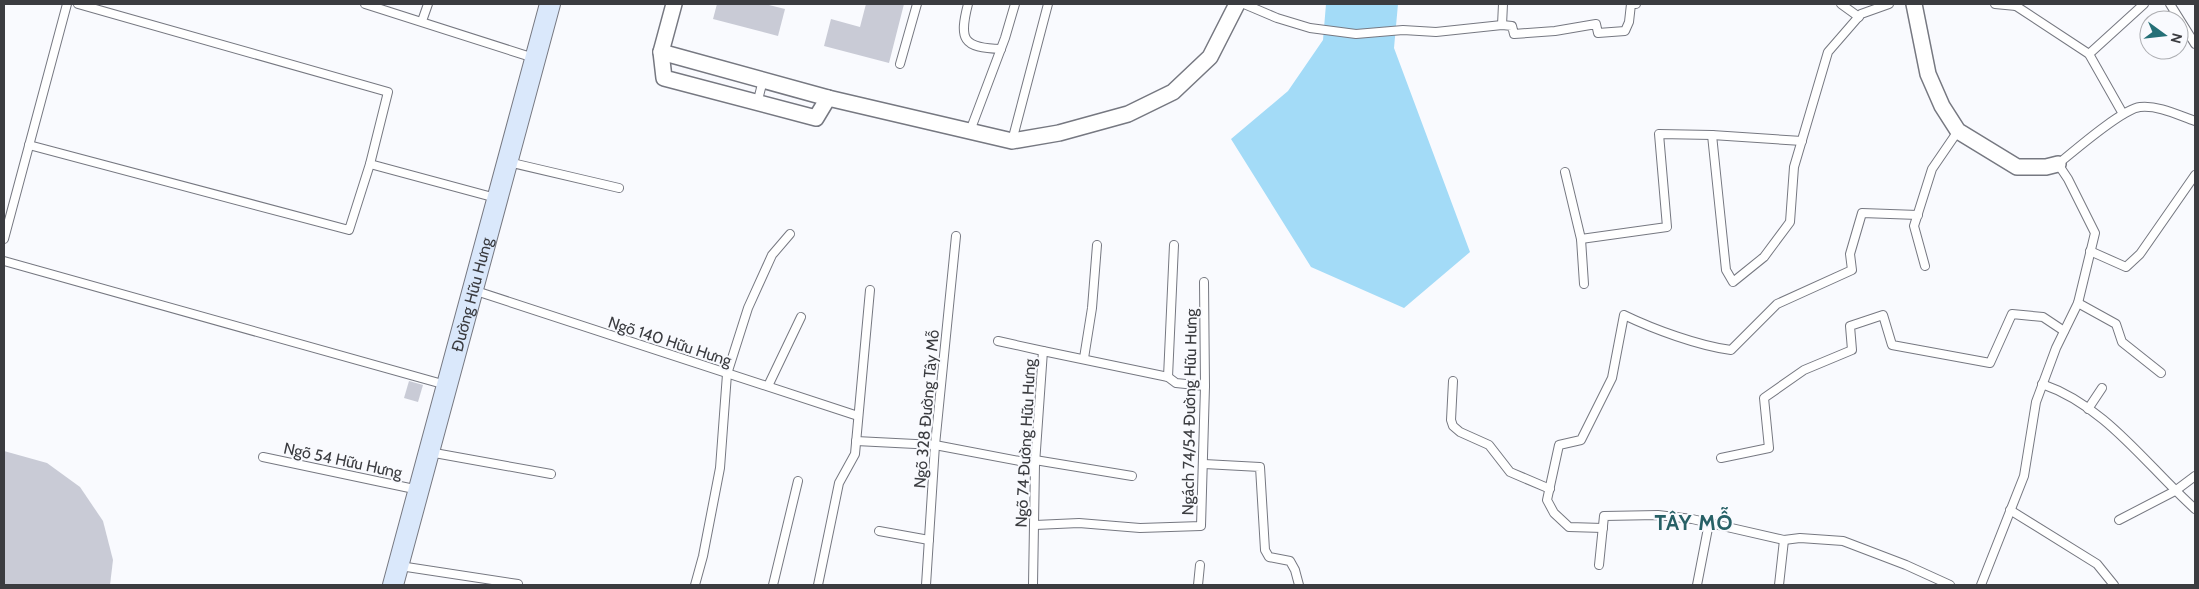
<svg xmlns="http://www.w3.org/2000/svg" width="2199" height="589" viewBox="0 0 2199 589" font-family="Cabin,sans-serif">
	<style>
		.water { fill: #a3dbf7 }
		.building { fill: #c9cbd6 }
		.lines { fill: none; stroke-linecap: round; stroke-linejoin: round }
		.lane-casing { stroke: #767881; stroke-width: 10 }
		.street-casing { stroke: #767881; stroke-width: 18 }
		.secondary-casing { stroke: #767881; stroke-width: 22 }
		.lane { stroke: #fff; stroke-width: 8 }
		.street { stroke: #fff; stroke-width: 15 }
		.secondary { stroke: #dae8fb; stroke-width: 20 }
		.labels { text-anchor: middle; stroke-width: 4; stroke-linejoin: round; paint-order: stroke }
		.street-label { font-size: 16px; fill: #3b3c40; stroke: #f9fafe }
		.district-label { font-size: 21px; font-weight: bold; letter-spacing: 1px; fill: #276066; stroke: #f9fafe }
	</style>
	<rect width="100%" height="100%" fill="#f9fafe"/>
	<polygon class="water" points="1326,4 1398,4 1394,48 1470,252 1404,308 1311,267 1231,139 1288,91 1323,40"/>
	<g class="building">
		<polygon points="717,4 765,4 785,9 778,36 713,19"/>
		<polygon points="866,4 904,4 889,63 824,46 831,19 860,27"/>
		<polygon points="409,381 423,385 418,402 404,398"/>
		<polygon points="4,451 47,463 80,487 103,521 113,560 110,585 4,585"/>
	</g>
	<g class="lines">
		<g class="lane-casing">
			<g id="lane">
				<polyline points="365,4 534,58"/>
				<path d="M968,4C959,39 962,48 1001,49"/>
				<polyline points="1244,4 1277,18 1310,28 1356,34 1403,30 1436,32 1502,25 1512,26 1514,34 1555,31 1596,24 1598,33 1625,31 1629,22 1631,4 1636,4"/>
				<polyline points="1841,4 1859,17"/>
				<polyline points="1995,4 2016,6 2016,4"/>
				<polyline points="2170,4 2195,44"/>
				<polyline points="2016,6 2089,54 2123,114"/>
				<polyline points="422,21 428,4"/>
				<polyline points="1502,25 1503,4"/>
				<polyline points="2089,54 2144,4"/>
				<polyline points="900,64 917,4"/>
				<polyline points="757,104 763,80"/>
				<polyline points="970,131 1005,38 1015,4"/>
				<polyline points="1712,135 1726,270 1733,282 1764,257 1790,222 1794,167 1828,52 1861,14 1889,4"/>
				<polyline points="1012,141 1048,4"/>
				<polyline points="29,145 349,230 370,164 388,92 78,4"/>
				<polyline points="508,162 619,188"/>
				<polyline points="370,164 496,198"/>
				<polyline points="1565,172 1581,239 1584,284"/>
				<polyline points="4,239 67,4"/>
				<polyline points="1581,239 1667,227 1659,134 1712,135 1802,141"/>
				<polyline points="2090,251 2126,267 2140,254 2195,175"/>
				<polyline points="4,261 446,385"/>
				<polyline points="1925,266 1914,226 1932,169 1958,131"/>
				<polyline points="473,290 858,416"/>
				<polyline points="2078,303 2116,324 2122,342 2161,373"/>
				<polyline points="998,341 1043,351"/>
				<polyline points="1084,358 1092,308 1097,245"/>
				<polyline points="1168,377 1174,245"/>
				<polyline points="1453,381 1451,420 1453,426 1460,432 1489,445 1510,472 1550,489"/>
				<path d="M2042,384C2106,406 2146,465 2195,509"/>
				<polyline points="768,386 801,317"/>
				<polyline points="2088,409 2102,388"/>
				<polyline points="856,441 935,445 1035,464"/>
				<polyline points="429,452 551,474"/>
				<polyline points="263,457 419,490"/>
				<polyline points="1721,458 1769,448 1764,398 1804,370 1852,350 1850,326 1883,315 1892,345 1990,363 2012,314 2043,317 2064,331"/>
				<polyline points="1035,460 1132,476"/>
				<polyline points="1204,464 1260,467 1265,550 1269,557 1290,561 1295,570 1299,585"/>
				<polyline points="2010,510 2097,564 2114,585"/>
				<polyline points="2119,520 2175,491 2195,476"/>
				<polyline points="1035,525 1079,523 1140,528 1201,526 1205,386 1204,282"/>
				<path d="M1603,528L1569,527L1554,513L1547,500L1559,445L1581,440L1612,378L1624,315C1653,329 1699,346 1731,350L1777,304L1852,270L1850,254L1862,213L1918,215"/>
				<polyline points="879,531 929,540"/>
				<polyline points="1599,565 1604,516 1658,515 1692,519 1784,540 1800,538 1843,541 1906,565 1950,585"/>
				<polyline points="400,566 518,584"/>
				<polyline points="695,585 703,556 720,468 727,374 748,308 772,255 790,234"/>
				<polyline points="773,585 798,481"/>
				<polyline points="818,585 839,483 855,454 870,290"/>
				<polyline points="926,585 935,445 956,236"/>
				<polyline points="1033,585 1035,464 1043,351 1168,377 1176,383 1205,386"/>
				<polyline points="1198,585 1200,565"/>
				<polyline points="1697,585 1709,523"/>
				<polyline points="1779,585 1784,540"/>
				<path d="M1981,585L2024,476L2036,402L2056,348L2078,303L2095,233L2068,179L2058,164C2074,151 2122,109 2140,107C2158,105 2178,115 2195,121"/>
			</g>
		</g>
		<g class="street-casing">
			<g id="street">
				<polyline points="674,4 661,52 664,78 816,118 828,98"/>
				<polyline points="1914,4 1928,74 1942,106 1958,131 2017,167 2046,167 2058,164"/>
				<polyline points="661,52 828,98 1012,141 1059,133 1128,114 1173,92 1210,57 1237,4"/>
			</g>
		</g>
		<g class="secondary-casing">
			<g id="secondary">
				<path id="s1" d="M393,585L550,4"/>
			</g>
		</g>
		<use href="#lane" class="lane"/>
		<use href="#street" class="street"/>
		<use href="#secondary" class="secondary"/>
	</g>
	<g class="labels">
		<g class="street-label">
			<text dy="6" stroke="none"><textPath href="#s1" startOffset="301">Đường Hữu Hưng</textPath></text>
			<text transform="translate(670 341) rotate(18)" y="6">Ngõ 140 Hữu Hưng</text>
			<text transform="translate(926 409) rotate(-85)" y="6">Ngõ 328 Đường Tây Mỗ</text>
			<text transform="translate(1189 412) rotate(-89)" y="6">Ngách 74/54 Đường Hữu Hưng</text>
			<text transform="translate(1025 443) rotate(-87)" y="6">Ngõ 74 Đường Hữu Hưng</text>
			<text transform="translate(343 460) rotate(12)" y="6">Ngõ 54 Hữu Hưng</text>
		</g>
		<g class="district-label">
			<text x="1694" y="530">TÂY MỖ</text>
		</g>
	</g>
	<rect width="2199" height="589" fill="none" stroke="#3b3c40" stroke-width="10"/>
	<g transform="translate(2164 35) rotate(105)"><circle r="24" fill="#f9fafe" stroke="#adaeb2"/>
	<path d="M0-4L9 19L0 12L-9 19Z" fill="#257077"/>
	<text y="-8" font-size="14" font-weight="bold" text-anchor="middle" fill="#3b3c40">N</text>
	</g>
</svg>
